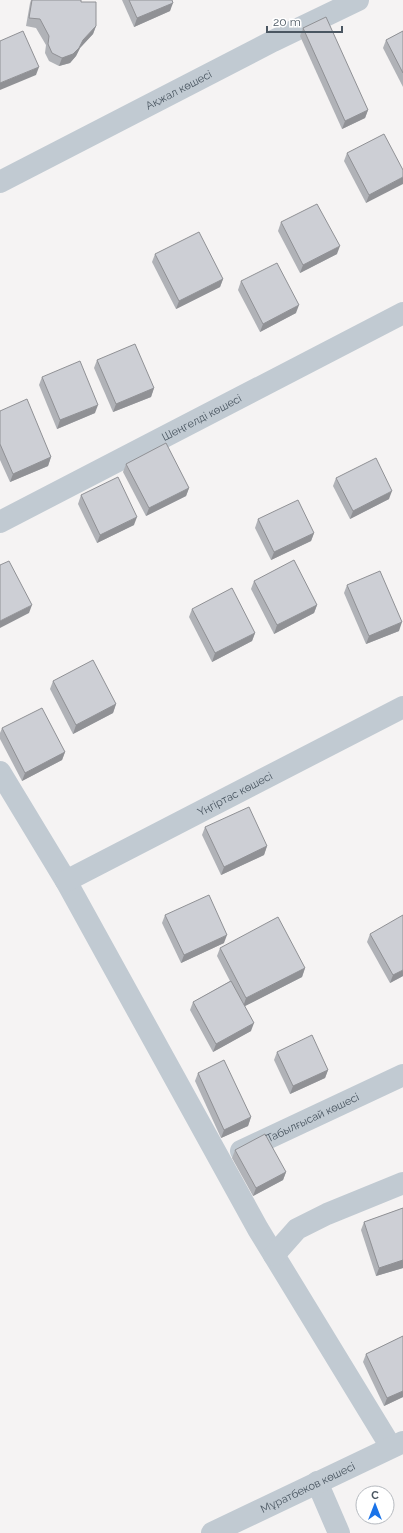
<svg xmlns="http://www.w3.org/2000/svg" width="403" height="1533" viewBox="0 0 403 1533" font-family="Raleway,sans-serif">
	<style>
		.lines { fill: none; stroke-linecap: round; stroke-linejoin: round }
		.minor { stroke: #c1cad2; stroke-width: 22 }
		.wall { fill: #b0b2b7 }
		.shaded-wall { fill: #909195 }
		.building { fill: #cdcfd5; stroke: #909195 }
		.labels { text-anchor: middle; stroke-width: 3; stroke-linejoin: round; paint-order: stroke }
		.street-label { font-size: 11px; fill: #4a5661; stroke: #fff }
	</style>
	<rect width="100%" height="100%" fill="#f5f3f3"/>
	<g class="lines">
		<g class="minor">
			<path id="s1" d="M0,182L273,41L358,0"/>
			<path id="s2" d="M0,522L403,313"/>
			<polyline points="0,772 66,881 258,1229 391,1447"/>
			<path id="s3" d="M66,881L403,707"/>
			<path id="s4" d="M241,1151L403,1075"/>
			<polyline points="274,1255 297,1229 327,1214 403,1183"/>
			<polyline points="317,1482 339,1533"/>
			<path id="s5" d="M212,1533L403,1442"/>
		</g>
	</g>
	<g class="wall">
		<polygon points="31,0 81,0 81,2 96,26 93,34 80,48 76,56 70,63 59,66 49,61 45,53 46,45 36,28 26,26 30,3"/>
		<polygon points="122,0 172,0 170,11 134,27"/>
		<polygon points="303,28 368,110 365,118 342,129 300,36"/>
		<polygon points="403,31 403,87 383,48 386,40"/>
		<polygon points="347,153 403,170 366,203 344,161"/>
		<polygon points="281,222 337,254 300,273 278,231"/>
		<polygon points="155,254 223,279 220,287 176,309 152,262"/>
		<polygon points="241,281 296,313 260,332 238,290"/>
		<polygon points="97,360 154,388 151,397 113,412 94,368"/>
		<polygon points="42,377 95,413 57,429 39,385"/>
		<polygon points="0,411 51,457 48,466 10,482 0,460"/>
		<polygon points="126,464 189,488 186,496 146,516 123,472"/>
		<polygon points="336,478 389,499 350,519 333,486"/>
		<polygon points="81,495 134,525 97,543 78,504"/>
		<polygon points="258,519 314,533 311,541 271,560 255,528"/>
		<polygon points="254,581 317,605 314,613 274,634 251,589"/>
		<polygon points="347,585 399,631 366,644 344,593"/>
		<polygon points="192,609 255,633 252,641 212,662 189,617"/>
		<polygon points="53,681 116,704 113,713 73,734 50,689"/>
		<polygon points="2,728 65,752 62,760 22,781 0,739 0,733"/>
		<polygon points="205,827 267,846 264,855 221,875 202,835"/>
		<polygon points="165,915 224,943 181,963 162,923"/>
		<polygon points="370,934 403,976 390,983 367,942"/>
		<polygon points="220,948 305,968 302,977 245,1006 251,1031 213,1052 190,1010 193,1002 230,981 217,956"/>
		<polygon points="277,1052 328,1070 325,1078 290,1094 274,1060"/>
		<polygon points="198,1073 251,1117 248,1126 221,1138 195,1081"/>
		<polygon points="235,1150 286,1172 283,1180 253,1196 232,1158"/>
		<polygon points="403,1208 403,1268 376,1276 361,1230 364,1222"/>
		<polygon points="403,1336 403,1397 384,1406 363,1362 366,1354"/>
	</g>
	<g class="shaded-wall">
		<polygon points="173,3 170,11 134,27 137,18"/>
		<polygon points="96,26 93,34 80,48 76,56 70,63 59,66 62,58 83,40"/>
		<polygon points="39,67 36,75 0,90 0,83"/>
		<polygon points="368,110 365,118 342,129 345,121"/>
		<polygon points="403,177 403,184 366,203 369,195"/>
		<polygon points="340,246 337,254 300,273 303,265"/>
		<polygon points="223,279 220,287 176,309 179,301"/>
		<polygon points="299,305 296,313 260,332 263,324"/>
		<polygon points="154,388 151,397 113,412 116,404"/>
		<polygon points="98,405 95,413 57,429 60,420"/>
		<polygon points="51,457 48,466 10,482 13,474"/>
		<polygon points="189,488 186,496 146,516 149,508"/>
		<polygon points="392,491 389,499 350,519 353,511"/>
		<polygon points="137,517 134,525 97,543 100,535"/>
		<polygon points="314,533 311,541 271,560 274,552"/>
		<polygon points="32,605 29,613 0,628 0,621"/>
		<polygon points="317,605 314,613 274,634 277,625"/>
		<polygon points="402,622 399,631 366,644 369,636"/>
		<polygon points="255,633 252,641 212,662 215,653"/>
		<polygon points="116,704 113,713 73,734 76,725"/>
		<polygon points="65,752 62,760 22,781 25,773"/>
		<polygon points="267,846 264,855 221,875 224,867"/>
		<polygon points="227,935 224,943 181,963 184,955"/>
		<polygon points="305,968 302,977 243,1007 246,998"/>
		<polygon points="403,970 403,976 390,983 393,975"/>
		<polygon points="254,1023 251,1031 213,1052 216,1044"/>
		<polygon points="328,1070 325,1078 290,1094 293,1086"/>
		<polygon points="251,1117 248,1126 221,1138 224,1130"/>
		<polygon points="286,1172 283,1180 253,1196 256,1188"/>
		<polygon points="403,1260 403,1268 376,1276 379,1268"/>
		<polygon points="403,1391 403,1397 384,1406 387,1398"/>
	</g>
	<g class="building">
		<polygon points="32,0 81,0 81,2 96,2 96,26 83,40 79,48 73,54 62,58 52,53 48,44 49,36 40,19 29,18"/>
		<polygon points="129,0 172,0 173,3 137,18"/>
		<polygon points="326,17 368,110 345,121 303,28"/>
		<polygon points="23,31 39,67 0,83 0,41"/>
		<polygon points="403,31 403,73 386,40"/>
		<polygon points="384,134 403,170 403,177 369,195 347,153"/>
		<polygon points="317,204 340,246 303,265 281,222"/>
		<polygon points="199,232 223,279 179,301 155,254"/>
		<polygon points="277,263 299,305 263,324 241,281"/>
		<polygon points="135,344 154,388 116,404 97,360"/>
		<polygon points="80,361 98,405 60,420 42,377"/>
		<polygon points="27,399 51,457 13,474 0,444 0,411"/>
		<polygon points="166,443 189,488 149,508 126,464"/>
		<polygon points="376,458 392,491 353,511 336,478"/>
		<polygon points="118,477 137,517 100,535 81,495"/>
		<polygon points="298,500 314,533 274,552 258,519"/>
		<polygon points="294,560 317,605 277,625 254,581"/>
		<polygon points="9,561 32,605 0,621 0,565"/>
		<polygon points="380,571 402,622 369,636 347,585"/>
		<polygon points="232,588 255,633 215,653 192,609"/>
		<polygon points="93,660 116,704 76,725 53,681"/>
		<polygon points="42,708 65,752 25,773 2,728"/>
		<polygon points="249,807 267,846 224,867 205,827"/>
		<polygon points="209,895 227,935 184,955 165,915"/>
		<polygon points="403,915 403,970 393,975 370,934"/>
		<polygon points="278,917 305,968 246,998 220,948"/>
		<polygon points="231,981 254,1023 216,1044 193,1002"/>
		<polygon points="312,1035 328,1070 293,1086 277,1052"/>
		<polygon points="224,1060 251,1117 224,1130 198,1073"/>
		<polygon points="265,1134 286,1172 256,1188 235,1150"/>
		<polygon points="403,1208 403,1260 379,1268 364,1222"/>
		<polygon points="403,1336 403,1391 387,1398 366,1354"/>
	</g>
	<g class="labels">
		<g class="street-label">
			<text dy="4" stroke="none"><textPath href="#s1" startOffset="201">Ақжал көшесі</textPath></text>
			<text dy="4" stroke="none"><textPath href="#s2" startOffset="227">Шеңгелді көшесі</textPath></text>
			<text dy="4" stroke="none"><textPath href="#s3" startOffset="190">Үңгіртас көшесі</textPath></text>
			<text dy="4" stroke="none"><textPath href="#s4" startOffset="79">Табылғысай көшесі</textPath></text>
			<text dy="4" stroke="none"><textPath href="#s5" startOffset="106">Мұратбеков көшесі</textPath></text>
		</g>
	</g>
	<g transform="translate(375 1505)"><circle r="19" fill="#ffffff" stroke="#b7bbc0"/>
	<path d="M0-3L7 15L0 10L-7 15Z" fill="#1a73e8"/>
	<text y="-6" font-size="11" font-weight="bold" text-anchor="middle" fill="#4a5661">С</text>
	</g>
	<path d="M267 26v6h75v-6" fill="none" stroke="#4a5661" stroke-width="2"/>
	<text x="273" y="26" font-size="12" fill="#4a5661" stroke="#ffffff" stroke-width="3" paint-order="stroke">20 m</text>
</svg>
